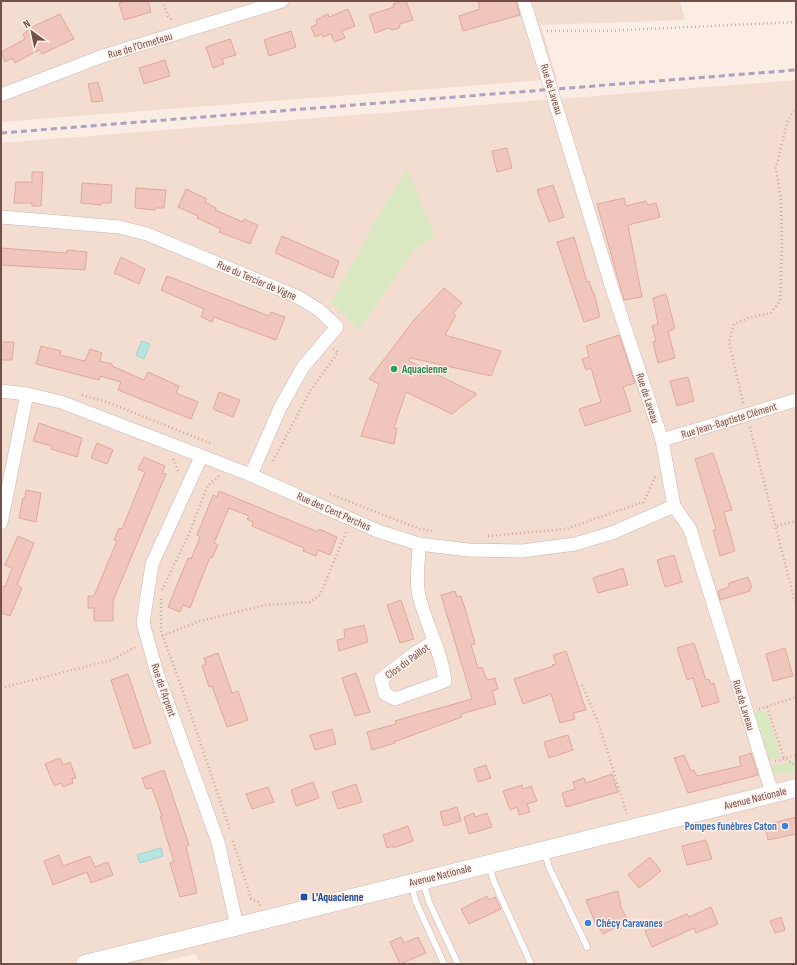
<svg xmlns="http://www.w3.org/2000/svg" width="797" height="965" viewBox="0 0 797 965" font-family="'Sofia Sans Condensed',sans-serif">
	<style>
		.residential { fill: #f3ddd1 }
		.green { fill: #dae8c2 }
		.water { fill: #b8e4e1; stroke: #9ed6d2 }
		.building { fill: #f0c5bb; stroke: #e2a89c }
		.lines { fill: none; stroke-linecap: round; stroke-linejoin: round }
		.lane-casing { stroke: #ceb4ad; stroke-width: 7 }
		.street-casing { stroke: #ceb4ad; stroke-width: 14 }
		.secondary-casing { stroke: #d4b5ac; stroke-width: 19 }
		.path { stroke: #d5a89e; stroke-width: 2.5; stroke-dasharray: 1 3; stroke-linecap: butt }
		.lane { stroke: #fff; stroke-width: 6 }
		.street { stroke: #fff; stroke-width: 13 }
		.secondary { stroke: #fff; stroke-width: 18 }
		.rail { stroke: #ada2c4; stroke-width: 3; stroke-dasharray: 6 4; stroke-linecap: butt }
		.leisure-dot { fill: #2e9e5b; stroke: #fff1e9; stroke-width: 1.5 }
		.shop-dot { fill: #3f7fe0; stroke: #fff1e9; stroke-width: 1.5 }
		.transit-dot { fill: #1a4fb4; stroke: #fff1e9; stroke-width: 1.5 }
		.labels { text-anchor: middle; stroke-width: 3; stroke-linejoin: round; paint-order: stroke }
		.street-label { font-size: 11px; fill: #734f4a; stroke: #fff1e9 }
		.leisure-label { font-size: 11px; font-weight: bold; fill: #27864d; stroke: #fff1e9; text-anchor: start }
		.shop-label { font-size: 11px; font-weight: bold; fill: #366cbe; stroke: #fff1e9; text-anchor: end }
		.transit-label { font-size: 11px; font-weight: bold; fill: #164399; stroke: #fff1e9; text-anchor: start }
	</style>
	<rect width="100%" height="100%" fill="#fbede3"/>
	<g class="residential">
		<polygon points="1,1 680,1 685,20 541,25 557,79 1,122"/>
		<polygon points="796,80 796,964 201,964 195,954 153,964 1,964 1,143"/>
	</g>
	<g class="green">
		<polygon points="407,168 435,236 414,250 359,330 331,302 384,206"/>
		<polygon points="763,711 768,714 781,756 767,761 752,715 755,712"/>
		<polygon points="796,759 796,772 774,775 769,767"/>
	</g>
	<g class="water">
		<polygon points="142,341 150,344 144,359 136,355"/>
		<polygon points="161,848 163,856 140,863 137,855"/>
	</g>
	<g class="building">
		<polygon points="126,1 148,1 151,12 124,20 119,3"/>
		<polygon points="402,1 406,1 413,20 400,24 399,28 393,30 389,28 375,33 369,15 394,7 393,4"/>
		<polygon points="484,1 516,1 520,15 463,31 459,16 480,9 478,3"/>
		<polygon points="348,9 355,26 342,31 345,38 334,42 331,34 323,37 322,34 315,37 311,27 317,24 316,20 328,14 329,17"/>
		<polygon points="60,14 74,39 42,54 39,50 15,63 12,58 5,62 1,52 25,39 23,34 34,26"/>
		<polygon points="291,31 296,47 269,56 264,40"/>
		<polygon points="230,39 236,55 222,59 224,64 213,68 206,47"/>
		<polygon points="165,60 170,76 144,84 139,68"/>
		<polygon points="98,82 103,101 92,102 88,84"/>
		<polygon points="507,148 512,168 497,172 492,151"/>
		<polygon points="32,172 43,172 41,206 32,206 32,203 14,203 16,182 32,182"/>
		<polygon points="82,183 112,185 111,203 101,203 101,205 81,203"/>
		<polygon points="553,185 564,217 549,222 537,190"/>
		<polygon points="136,188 166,190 164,208 156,208 155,210 135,208"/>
		<polygon points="186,189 207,199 205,202 216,208 215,210 243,222 244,219 258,225 250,244 219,232 221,229 197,218 198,216 178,207"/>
		<polygon points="624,198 626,206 646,201 648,205 656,203 660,217 628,225 642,297 624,300 597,204"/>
		<polygon points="282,236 339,261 333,278 275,253"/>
		<polygon points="574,237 587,282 589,281 593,293 594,293 600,317 584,322 557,242"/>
		<polygon points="1,248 67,253 67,250 87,252 85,270 1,265"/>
		<polygon points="121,257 145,269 139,284 114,273"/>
		<polygon points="167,276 269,316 271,312 285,317 276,340 214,317 212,322 201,317 204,309 161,290"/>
		<polygon points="444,288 462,303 453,313 456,315 445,335 501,351 491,376 411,358 409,361 477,394 452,414 406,392 394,428 397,428 394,444 361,436 379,384 369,379 414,320"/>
		<polygon points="666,294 675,329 668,331 675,358 658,363 653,342 656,341 652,326 658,324 653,298"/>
		<polygon points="619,335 635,383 623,387 631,411 585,426 579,409 601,402 591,368 586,370 582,359 589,357 586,346"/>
		<polygon points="1,342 14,342 12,360 1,360"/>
		<polygon points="41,346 61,351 60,355 85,361 90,349 102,353 100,361 112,364 112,366 144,380 148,372 159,377 179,386 176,393 198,402 191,419 118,390 121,382 100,376 99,380 36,364"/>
		<polygon points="688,377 694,401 677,406 670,381"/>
		<polygon points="219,392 240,400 233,417 213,409"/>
		<polygon points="39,423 82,438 77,457 51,449 52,446 33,441"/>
		<polygon points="97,443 113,450 107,464 91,458"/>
		<polygon points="713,453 732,510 724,512 735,551 720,556 713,530 716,529 695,459"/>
		<polygon points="144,457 165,466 162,473 166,474 113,601 113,621 94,621 94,608 88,608 88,596 94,596 117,541 114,540 119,528 122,529 145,472 138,469"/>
		<polygon points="26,490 41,493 36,522 19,518 23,498 25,498"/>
		<polygon points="219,491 318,532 319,529 337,537 330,555 318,550 316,556 303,551 304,548 252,526 253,522 247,519 249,516 229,508 214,543 218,545 212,558 210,557 190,608 183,605 180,612 168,607 188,558 191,559 200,537 197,535 213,495 217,497"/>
		<polygon points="18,536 34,543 17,585 22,588 10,616 1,613 1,586 5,587 12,568 5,565"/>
		<polygon points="674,555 682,582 665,587 657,560"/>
		<polygon points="623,568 628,585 598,593 593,578"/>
		<polygon points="748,577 752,588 749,589 750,591 720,600 718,591 729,587 729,583"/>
		<polygon points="455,591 457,597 461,596 467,615 475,644 471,645 478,668 482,667 487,680 495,678 498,689 492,691 496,704 461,714 462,717 394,742 395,743 372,750 367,732 396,724 395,721 415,715 472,699 441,595"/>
		<polygon points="401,600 414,639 400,643 387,605"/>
		<polygon points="364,625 368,642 339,651 337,640 345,638 344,630"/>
		<polygon points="694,643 706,680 709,679 711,684 714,683 719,702 702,707 693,678 687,680 677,648"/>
		<polygon points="785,648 793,676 773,681 766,654"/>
		<polygon points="566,651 586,710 573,713 575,719 560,723 551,694 523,704 514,679 553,666 552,665 556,664 553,655"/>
		<polygon points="218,653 232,693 238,691 248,720 227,727 212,686 209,687 202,666 206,664 204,658"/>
		<polygon points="356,673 370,712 355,716 342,678"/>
		<polygon points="128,674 151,743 134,749 111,680"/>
		<polygon points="332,729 336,744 315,750 310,735"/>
		<polygon points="568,735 573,750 549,758 544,742"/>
		<polygon points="751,753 758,775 688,793 674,758 684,755 691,771 694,770 697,776 741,766 739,757"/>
		<polygon points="60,758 63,765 70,762 76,778 72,779 73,783 63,787 61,783 54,786 45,764"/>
		<polygon points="486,765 491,778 478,782 474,769"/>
		<polygon points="164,770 189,845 186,846 197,893 180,897 170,863 174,862 160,816 162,816 152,788 146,789 142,778"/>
		<polygon points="612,774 618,792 566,807 562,793 575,789 573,782 584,778 586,783"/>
		<polygon points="313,782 319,798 296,806 291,790"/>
		<polygon points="356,784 362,802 338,809 332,792"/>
		<polygon points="522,785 523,789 531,786 537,801 527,804 530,812 519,815 517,807 510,810 503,791"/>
		<polygon points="268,787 274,802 252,809 246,794"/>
		<polygon points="457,807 461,821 444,826 440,812"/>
		<polygon points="474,813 475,817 487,813 492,827 469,834 464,817"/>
		<polygon points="796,817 796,834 768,840 765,825"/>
		<polygon points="408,826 413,841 393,848 393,846 387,848 383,835"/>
		<polygon points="706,840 712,859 687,865 682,846"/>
		<polygon points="59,855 63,866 90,856 95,867 108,862 113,875 91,883 87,872 53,885 44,861"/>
		<polygon points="650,857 661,871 639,888 628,875"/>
		<polygon points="618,891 621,907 628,921 603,934 597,925 596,925 586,900"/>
		<polygon points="487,896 489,900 495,897 501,909 469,924 461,909"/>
		<polygon points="711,907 718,924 696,933 694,928 652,947 645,931 687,914 689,917"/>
		<polygon points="781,917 785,930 775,933 770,921"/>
		<polygon points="401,937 404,943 418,937 426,953 400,964 390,942"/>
	</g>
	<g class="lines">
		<g class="lane-casing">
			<g id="lane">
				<polyline points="545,853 549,867 587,947"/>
				<polyline points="489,865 494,882 531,964"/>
				<polyline points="423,881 429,902 458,964"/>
				<polyline points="411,884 416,902 444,964"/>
			</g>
		</g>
		<g class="street-casing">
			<g id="street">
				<polyline points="524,1 612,288 662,440 674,506 690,529 772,793"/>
				<polyline points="1,95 100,57 282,1"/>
				<polyline points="1,217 119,227 147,234 298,297 319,310 337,327 303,367 280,408 251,475"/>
				<polyline points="1,391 27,394 61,402 251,475 378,531 419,544 468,550 522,551 575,544 612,533 674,506"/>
				<polyline points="662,440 796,400"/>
				<polyline points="201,457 152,564 143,623 157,673 218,842 237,926"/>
				<polyline points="1,523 27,394"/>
				<path d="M419,544C419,561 415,580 419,596C426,624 442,654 445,681L395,699L385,694L381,679L415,653L433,642"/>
			</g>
		</g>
		<g class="secondary-casing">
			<polyline id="secondary" points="85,964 796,788"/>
		</g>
		<g class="path">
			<polyline points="162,1 168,16 173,21"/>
			<polyline points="547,31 604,31 796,22"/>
			<polyline points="82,395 107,402 212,444"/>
			<polyline points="743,403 729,342 734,324 748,318 771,313 780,301 782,246 781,200 776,168 787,122 794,111 796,110"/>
			<polyline points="750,427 796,606"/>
			<polyline points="173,459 179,473"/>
			<polyline points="273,461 309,393 338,352 333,349"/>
			<polyline points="330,494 420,529 432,531"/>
			<polyline points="643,503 656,475"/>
			<polyline points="777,526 796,521"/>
			<polyline points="488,536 566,529 643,502"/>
			<polyline points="162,590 189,534 208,485 219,476"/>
			<polyline points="161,599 161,631 179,680 230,830"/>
			<polyline points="162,636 200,621 266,605 310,602 320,595 346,532 348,533"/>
			<polyline points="582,685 598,722 627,814"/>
			<polyline points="1,688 112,660 137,646"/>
			<polyline points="767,707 784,758 796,766"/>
			<polyline points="759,709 796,697"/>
			<polyline points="775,761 796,755"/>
			<polyline points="233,841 251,899 259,902 260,906"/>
		</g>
		<use href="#lane" class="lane"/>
		<use href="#street" class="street"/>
		<use href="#secondary" class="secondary"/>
		<polyline class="rail" points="1,133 796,70"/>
	</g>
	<circle class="leisure-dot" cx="394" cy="369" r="4"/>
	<g class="shop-dot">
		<circle cx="785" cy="826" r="4"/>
		<circle cx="588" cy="923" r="4"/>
	</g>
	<rect class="transit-dot" x="300" y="893" width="8" height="8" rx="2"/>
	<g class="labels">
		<g class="street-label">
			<text transform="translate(140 45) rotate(-17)" y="4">Rue de l'Ormeteau</text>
			<text transform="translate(552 89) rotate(73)" y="4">Rue de Laveau</text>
			<text transform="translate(257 280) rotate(23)" y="4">Rue du Tercier de Vigne</text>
			<text transform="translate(648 398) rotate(72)" y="4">Rue de Laveau</text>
			<text transform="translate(729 420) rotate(-17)" y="4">Rue Jean-Baptiste Clément</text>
			<text transform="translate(334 511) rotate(24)" y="4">Rue des Cent Perches</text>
			<text transform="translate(407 661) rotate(-36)" y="4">Clos du Paillot</text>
			<text transform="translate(164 690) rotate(71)" y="4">Rue de l'Arpent</text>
			<text transform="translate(744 705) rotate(73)" y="4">Rue de Laveau</text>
			<text transform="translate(755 798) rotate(-14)" y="4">Avenue Nationale</text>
			<text transform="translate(440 875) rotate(-14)" y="4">Avenue Nationale</text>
		</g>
		<g class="leisure-label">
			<text x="402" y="373">Aquacienne</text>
		</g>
		<g class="shop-label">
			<text x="777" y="830">Pompes funèbres Caton</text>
			<text x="596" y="927" text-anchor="start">Chécy Caravanes</text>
		</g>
		<g class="transit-label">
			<text x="312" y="901">L'Aquacienne</text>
		</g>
	</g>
	<rect width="797" height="965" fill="none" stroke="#734f4a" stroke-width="4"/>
	<g transform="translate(32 32) rotate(327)" stroke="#fff1e9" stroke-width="3" paint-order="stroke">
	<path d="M0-3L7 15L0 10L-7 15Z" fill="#734f4a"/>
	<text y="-6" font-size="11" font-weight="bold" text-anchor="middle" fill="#734f4a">N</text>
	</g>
</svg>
